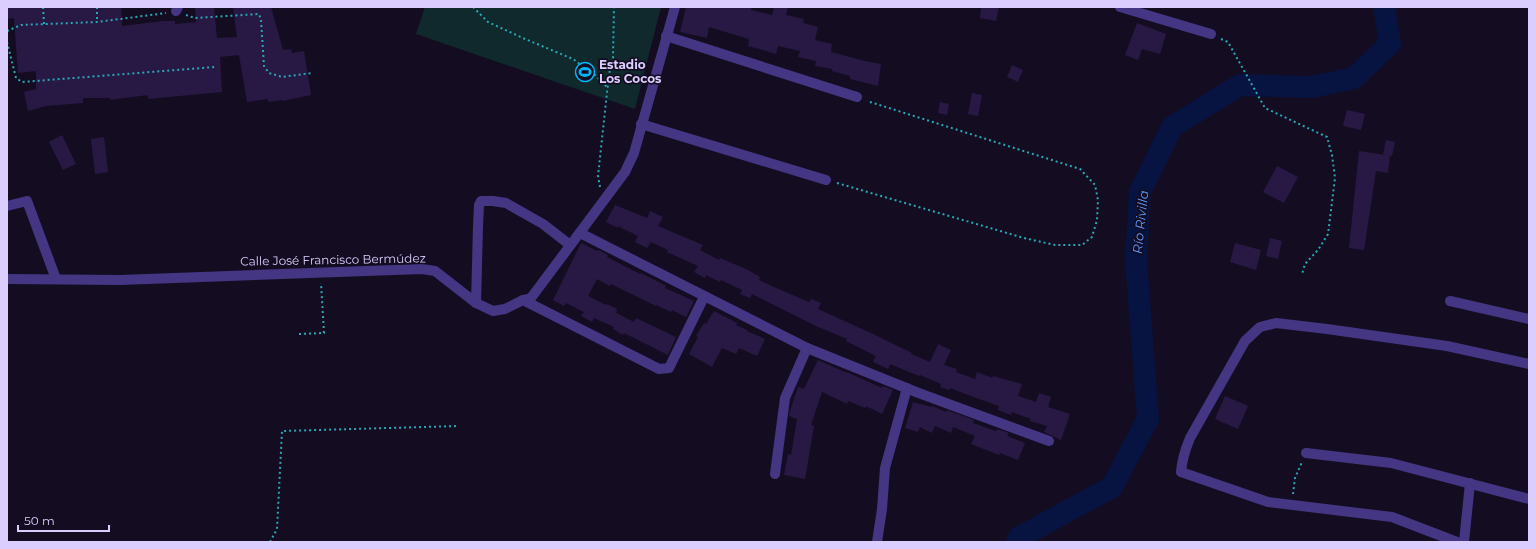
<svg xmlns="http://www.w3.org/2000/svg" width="1536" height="549" viewBox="0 0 1536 549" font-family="Montserrat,sans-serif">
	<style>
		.green { fill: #0f292c }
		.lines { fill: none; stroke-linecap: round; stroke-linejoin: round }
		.river { stroke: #071340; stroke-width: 22 }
		.building { fill: #281844 }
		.path { stroke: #29a9b7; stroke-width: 2; stroke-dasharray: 2 3; stroke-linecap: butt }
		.street { stroke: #453683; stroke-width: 10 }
		.labels { text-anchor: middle; stroke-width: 3.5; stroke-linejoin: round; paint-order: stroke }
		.poi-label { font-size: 12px; font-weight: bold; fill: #dbceff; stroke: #140d22; text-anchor: start }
		.street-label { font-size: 12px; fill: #dbceff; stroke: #140d22 }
		.water-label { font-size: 13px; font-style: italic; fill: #5c99ff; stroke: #140d22 }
	</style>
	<rect width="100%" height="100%" fill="#140d22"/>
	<polygon class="green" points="425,7 661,7 635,109 416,34"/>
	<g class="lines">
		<polyline class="river" points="1017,542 1020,537 1112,487 1148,419 1136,260 1140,192 1172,127 1240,85 1312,87 1354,78 1390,44 1384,7"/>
	</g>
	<g class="building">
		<polygon points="7,7 121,7 122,26 163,21 175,21 175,24 196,22 195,7 214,7 217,38 237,37 233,7 271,7 283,50 291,49 292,53 304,51 311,95 283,101 283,100 268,102 268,99 247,102 239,55 220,57 222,92 148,99 148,95 110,100 110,98 83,98 83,103 46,106 28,111 24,92 36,89 36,71 18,73 14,18 7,19"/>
		<polygon points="686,7 752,7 751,10 772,15 774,7 788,7 786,15 804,19 803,23 818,27 815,40 832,44 831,52 865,61 881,64 878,86 850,79 850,76 832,71 832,69 815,66 816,61 798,57 800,51 778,46 776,54 763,50 748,46 749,39 709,27 707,38 680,32"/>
		<polygon points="981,7 999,7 996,21 980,18"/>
		<polygon points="1137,23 1166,34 1160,54 1142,49 1138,60 1125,55"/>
		<polygon points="1012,65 1023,70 1018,82 1007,77"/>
		<polygon points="972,93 982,95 978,116 968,114"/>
		<polygon points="940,102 949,104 947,115 938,113"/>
		<polygon points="1347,110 1365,114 1361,130 1343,126"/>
		<polygon points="62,135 76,164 63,170 49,142"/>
		<polygon points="104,137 108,172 95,174 91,139"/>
		<polygon points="1386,140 1395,142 1392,156 1390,155 1388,173 1376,171 1364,250 1349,248 1359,151 1385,155 1383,154"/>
		<polygon points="1277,166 1298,177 1284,203 1263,192"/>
		<polygon points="615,205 647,218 650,211 663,217 658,226 703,245 700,250 719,260 720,258 746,269 760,277 759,280 774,287 809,302 811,299 821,303 818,309 873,334 912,353 911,354 930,362 938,344 951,350 944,365 957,369 956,372 975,379 977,372 992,378 993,376 1022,384 1018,396 1036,402 1039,393 1051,397 1048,407 1070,414 1061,440 1044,432 1047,426 1030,421 1031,419 1012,412 1011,415 998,410 999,406 979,399 950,388 949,390 940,387 941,384 920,375 919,376 890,364 888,369 873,362 876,356 846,341 847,339 816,326 752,294 750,298 740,294 742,290 721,280 720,282 706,275 705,278 694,272 698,266 667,252 668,250 651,242 647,248 635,242 638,236 618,226 618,228 606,222"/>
		<polygon points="1270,238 1282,241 1278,259 1266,256"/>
		<polygon points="581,243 597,251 598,250 608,255 607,257 640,274 640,273 649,277 666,286 665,288 694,301 686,317 672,310 671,312 656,305 656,306 611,284 610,286 597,279 588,296 606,305 607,304 617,309 616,313 634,322 636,318 676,337 668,355 624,333 623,335 613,329 614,327 594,318 592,322 581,316 584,312 566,303 564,306 553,300"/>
		<polygon points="1235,243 1261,250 1256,270 1230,262"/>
		<polygon points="714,311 737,323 736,325 747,330 747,331 765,339 757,356 739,348 736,354 722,348 712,367 689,354 698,337 696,336 704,323 706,324"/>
		<polygon points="818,360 847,373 847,372 882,388 883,386 893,390 882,414 866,406 865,408 848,401 847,404 822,392 811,425 814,426 805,479 784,475 788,454 791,455 797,419 789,416 789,414 798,387 804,389"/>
		<polygon points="1225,396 1248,406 1238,429 1215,419"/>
		<polygon points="913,402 931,407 932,406 946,412 947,410 974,420 973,423 996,431 997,429 1009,433 1007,436 1025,443 1018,460 1000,453 999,455 971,444 975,436 953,427 951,433 935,426 932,433 920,427 918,432 905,428"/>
	</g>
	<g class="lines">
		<g class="path">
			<polyline points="43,7 44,24"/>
			<polyline points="97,7 97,22"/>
			<polyline points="473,7 488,22 525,39 573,59 595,75 608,88"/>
			<polyline points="186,15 195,18 259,14 261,20 264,66 269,73 282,77 312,73"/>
			<polyline points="7,31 21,25 97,22 166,13"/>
			<polyline points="1221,39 1228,42 1265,108 1327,137 1332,155 1335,178 1328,234 1318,250 1305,264 1302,274"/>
			<polyline points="7,42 16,78 22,82 215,67"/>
			<polyline points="837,183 1024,238 1055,245 1082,245 1092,237 1097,220 1098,200 1095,185 1080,169 867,101"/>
			<polyline points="600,187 598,176 609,74 613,58 614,7"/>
			<polyline points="299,334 324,333 321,283"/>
			<polyline points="1293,494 1295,478 1302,462"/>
			<polyline points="270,542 277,529 282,431 459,426"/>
		</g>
		<g class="street">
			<polyline points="1120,7 1211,34"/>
			<polyline points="176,11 178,7"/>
			<polyline points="666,36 857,97"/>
			<polyline points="641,124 826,180"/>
			<polyline points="7,206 27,201 56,279"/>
			<polyline points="580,233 807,348 916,392 1049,441"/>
			<polyline points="7,279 120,280 422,269 435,271 476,303 493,311 505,309 523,300 531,298 625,172 634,153 675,7"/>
			<polyline points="523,300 659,369 669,368 704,297"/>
			<polyline points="1450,301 1529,319"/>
			<polyline points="476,303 478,226 479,205 481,201 493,201 506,203 543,224 570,245"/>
			<polyline points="1306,453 1391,463 1529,499"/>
			<polyline points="775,474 785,398 807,348"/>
			<polyline points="877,542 882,509 885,468 907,388"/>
			<path d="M1457,542L1392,517L1268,502L1181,472C1182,459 1185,450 1190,438L1245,341L1260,327L1276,323L1327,329L1447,346L1529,364"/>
			<polyline points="1464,542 1470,483"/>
		</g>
	</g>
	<defs>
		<g id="stadium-ring" transform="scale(1)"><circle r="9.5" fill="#140d22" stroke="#00b7f9" stroke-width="1.5"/><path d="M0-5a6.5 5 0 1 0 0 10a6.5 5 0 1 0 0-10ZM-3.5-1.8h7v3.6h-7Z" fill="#00b7f9"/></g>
	</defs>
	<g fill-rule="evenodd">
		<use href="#stadium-ring" x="585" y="72"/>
	</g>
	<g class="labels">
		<g class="poi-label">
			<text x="599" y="69">Estadio<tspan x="599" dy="14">Los Cocos</tspan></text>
		</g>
		<g class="street-label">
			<text transform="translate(333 260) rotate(-1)" y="4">Calle José Francisco Bermúdez</text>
		</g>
		<g class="water-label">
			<text transform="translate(1140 222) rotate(-84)" y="5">Río Rivilla</text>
		</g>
	</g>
	<rect width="1536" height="549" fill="none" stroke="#dbceff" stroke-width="16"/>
	<path d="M18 525v6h91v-6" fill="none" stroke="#dbceff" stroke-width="2"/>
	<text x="24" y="525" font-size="12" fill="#dbceff" stroke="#140d22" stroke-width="3" paint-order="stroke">50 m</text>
</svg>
